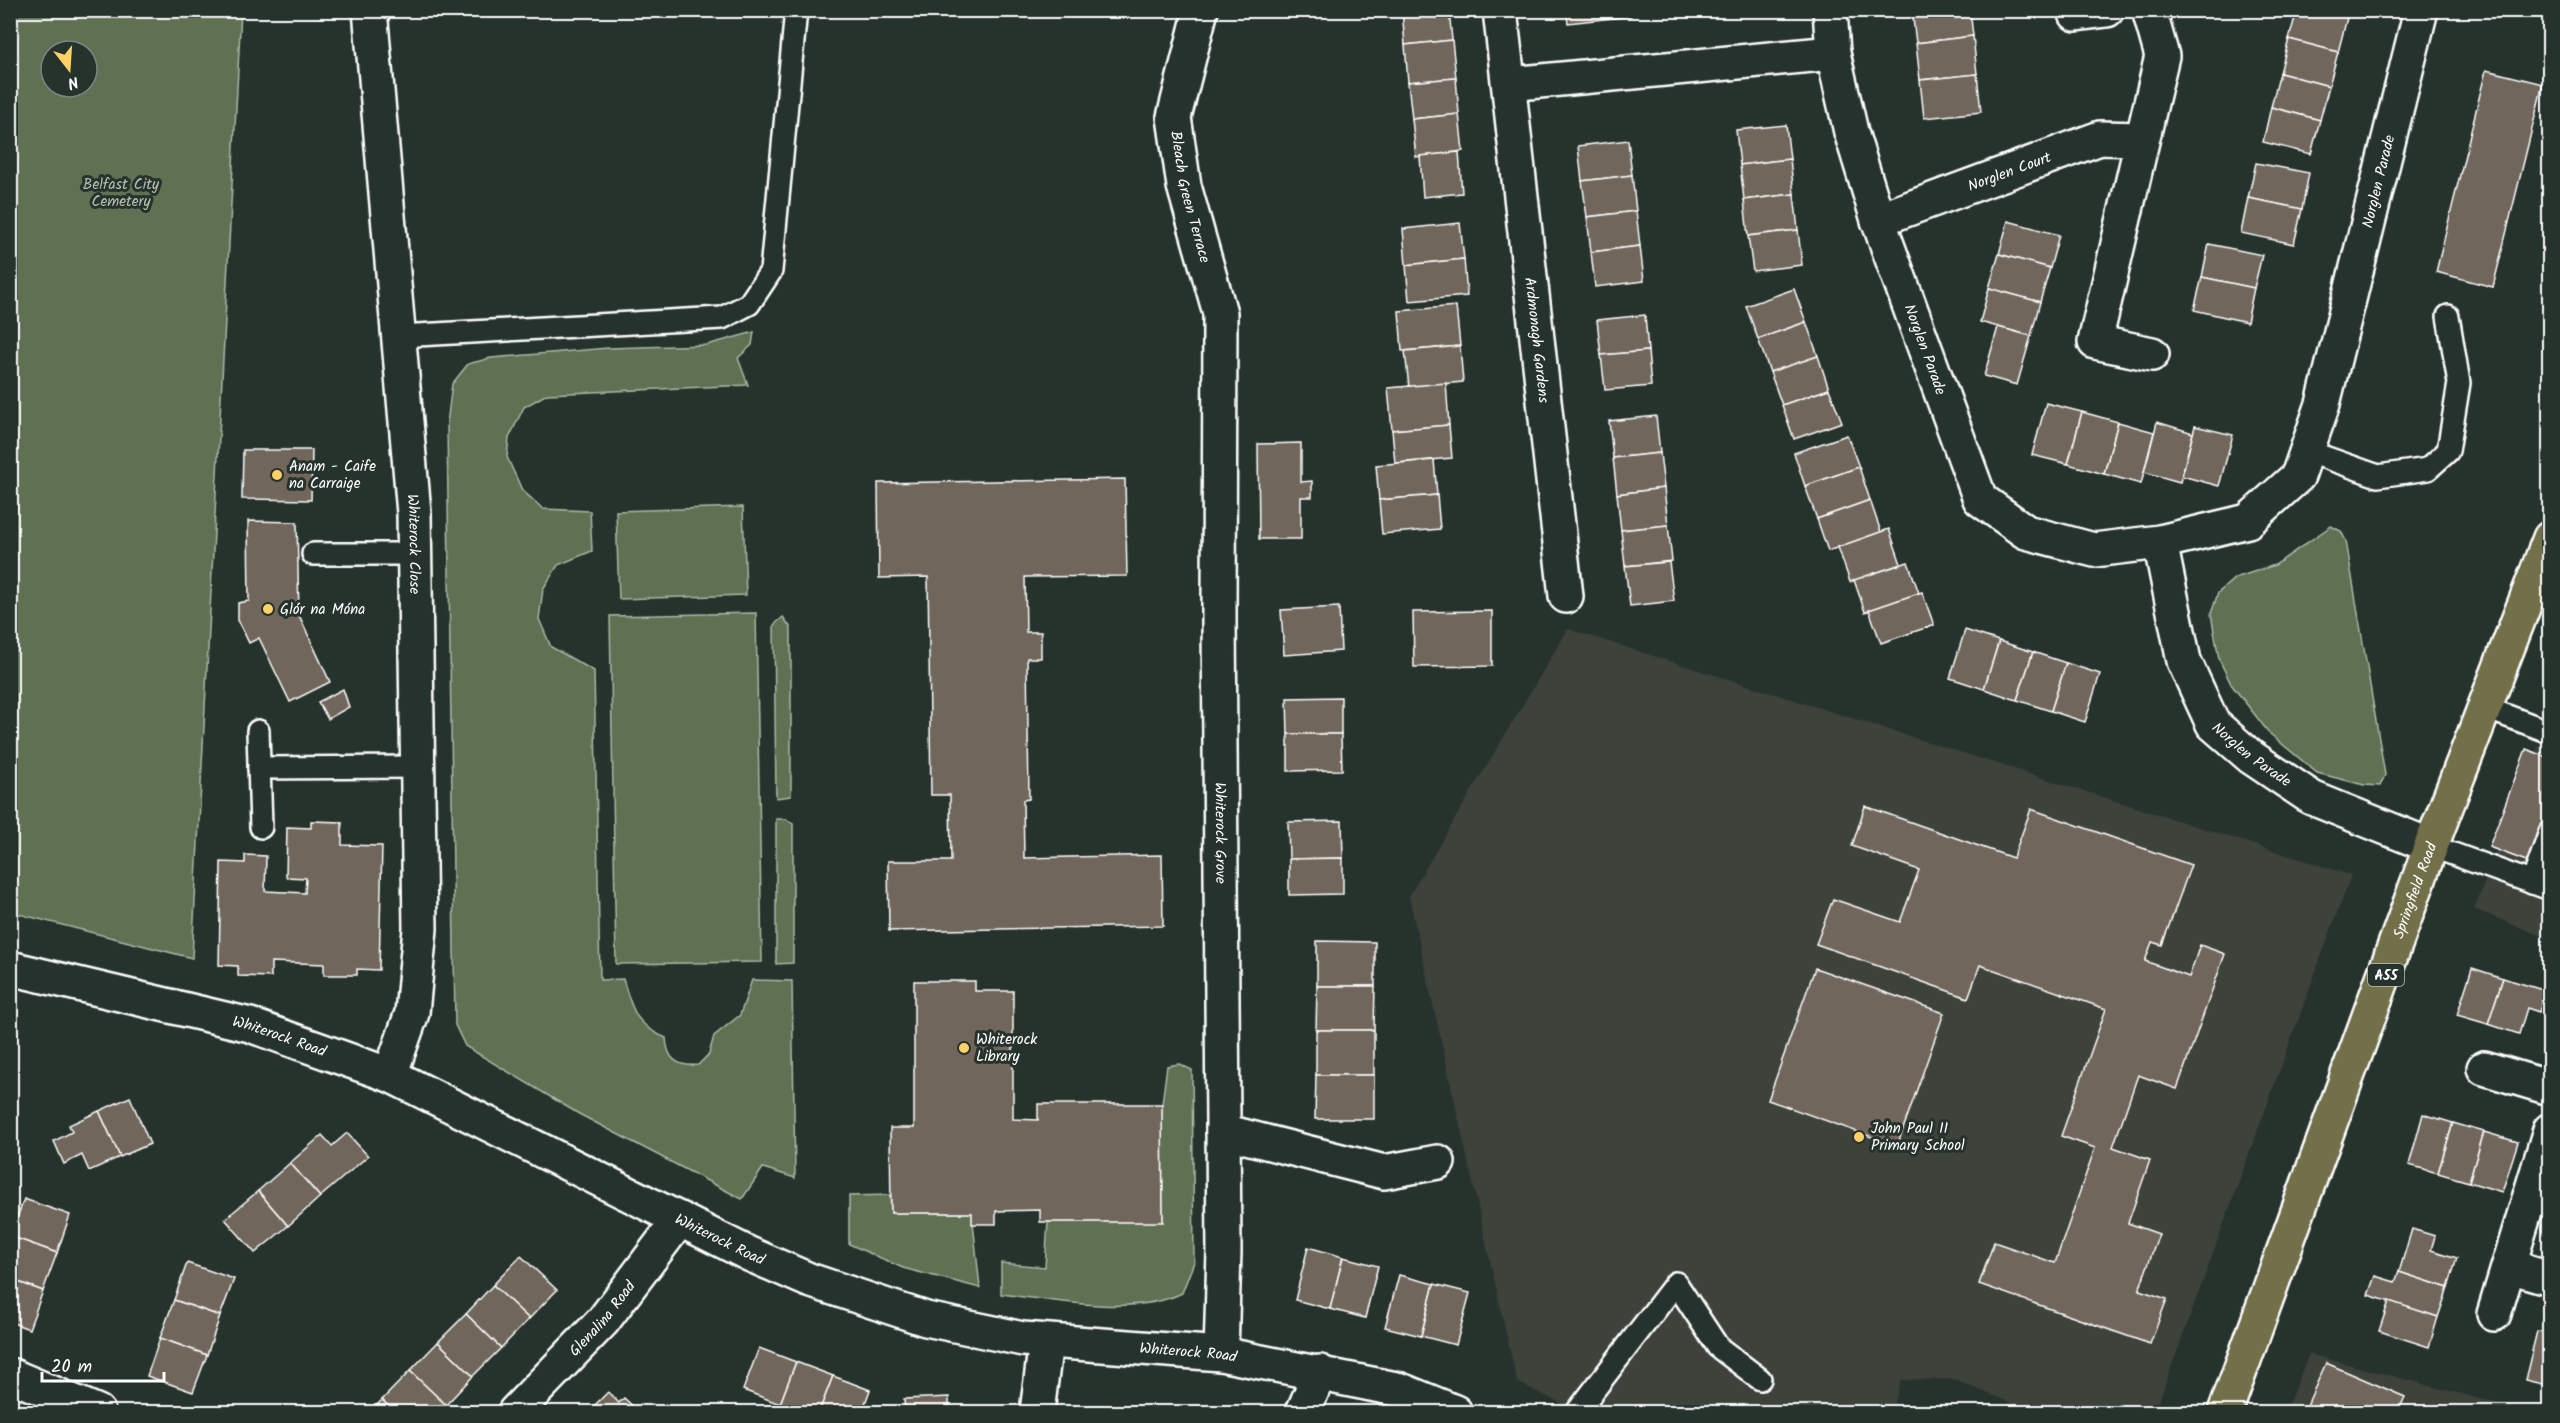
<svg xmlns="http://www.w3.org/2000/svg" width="2560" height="1423" viewBox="0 0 2560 1423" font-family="Kalam,sans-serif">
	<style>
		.built { fill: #3c423b }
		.green { fill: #5f7052; stroke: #afb8a8; stroke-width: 1.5; fill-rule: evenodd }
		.building { fill: #71665b; stroke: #fff; stroke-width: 1.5 }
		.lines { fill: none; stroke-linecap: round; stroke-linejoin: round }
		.lane-casing { stroke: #fff; stroke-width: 26 }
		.street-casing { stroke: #fff; stroke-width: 38 }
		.secondary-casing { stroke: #fff; stroke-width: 38 }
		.highway-casing { stroke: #fff; stroke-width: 38 }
		.lane { stroke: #26332d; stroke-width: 21 }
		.street { stroke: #26332d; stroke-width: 33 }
		.secondary { stroke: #26332d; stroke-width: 33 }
		.highway { stroke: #726f4a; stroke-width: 33 }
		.poi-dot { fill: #ffd166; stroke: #26332d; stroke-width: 2 }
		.labels { text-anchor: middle; stroke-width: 6; stroke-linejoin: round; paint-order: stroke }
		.shield { fill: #26332d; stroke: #bec2c0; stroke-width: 1.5 }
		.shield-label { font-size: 14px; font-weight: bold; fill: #fff }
		.street-label { font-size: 15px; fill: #fff; stroke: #26332d }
		.park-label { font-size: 15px; fill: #b7bfb1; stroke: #26332d }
		.poi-label { font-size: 15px; fill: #fff; stroke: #26332d; text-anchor: start }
	</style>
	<rect width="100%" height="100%" fill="#26332d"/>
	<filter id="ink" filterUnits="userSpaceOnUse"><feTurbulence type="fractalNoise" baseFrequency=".0167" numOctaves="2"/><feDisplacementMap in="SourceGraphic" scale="12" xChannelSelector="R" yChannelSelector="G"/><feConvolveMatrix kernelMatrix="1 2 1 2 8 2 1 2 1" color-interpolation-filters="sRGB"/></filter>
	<g filter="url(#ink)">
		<g class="built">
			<polygon points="1568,629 2351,875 2155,1412 2033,1412 1953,1379 1901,1380 1892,1412 1579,1412 1517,1382 1409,896"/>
			<polygon points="2549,720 2549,939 2474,909"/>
			<polygon points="2309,1354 2515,1408 2519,1412 2285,1412"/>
		</g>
		<g class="green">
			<path d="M10,11H241L192,958L11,912ZM51,51H87V87H51Z"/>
			<path d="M754,332L752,345L738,358L748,385L547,394L524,407L509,438L507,457L522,490L543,509L590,511L592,551L558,565L543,589L539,619L551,647L594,671L600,980L623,979C632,1009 635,1025 666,1038C667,1059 677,1067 698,1065L709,1054L714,1036L740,1015L752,980L792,981L795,1178L763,1168L742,1199L579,1114L465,1046L455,1025L447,424L452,384L468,364L491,358L608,348L707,345Z"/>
			<polygon points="743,507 746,595 619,599 616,511"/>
			<polygon points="2331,526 2341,531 2346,541 2385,775 2380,786 2364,785 2317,773 2269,733 2231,684 2219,659 2211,614 2218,593 2235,578 2275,565"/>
			<polygon points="756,613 762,962 616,964 610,616"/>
			<polygon points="783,617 791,628 791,796 776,798 774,625"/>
			<polygon points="776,819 786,819 793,824 793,963 776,964"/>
			<path d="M1179,1064L1192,1070L1194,1262L1182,1293C1133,1317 1054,1300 1001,1294V1263L1045,1267L1048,1222L1163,1221L1162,1104L1167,1066Z"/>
			<polygon points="890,1195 891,1213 972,1213 980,1288 903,1268 849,1244 849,1196"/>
		</g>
		<g class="building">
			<polygon points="1402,10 1449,10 1452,40 1405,45"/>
			<polygon points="1566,10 1631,10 1631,16 1568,23"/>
			<polygon points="1912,10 1970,10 1973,36 1916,43"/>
			<polygon points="2297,10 2321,10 2347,18 2338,52 2289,39"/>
			<polygon points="1973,36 1977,74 1920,80 1916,43"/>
			<polygon points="2289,39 2338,52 2329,86 2280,73"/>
			<polygon points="1452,40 1456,78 1408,82 1405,45"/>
			<polygon points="2486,70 2543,84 2493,287 2436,272"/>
			<polygon points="2280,73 2329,86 2320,120 2271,107"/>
			<polygon points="1977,74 1981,112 1924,118 1920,80"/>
			<polygon points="1456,78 1459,114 1412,119 1408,82"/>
			<polygon points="2271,107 2320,120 2311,154 2263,142"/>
			<polygon points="1459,114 1463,151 1416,157 1412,119"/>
			<polygon points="1786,125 1790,159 1740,165 1736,130"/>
			<polygon points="1628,140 1632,175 1582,181 1578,146"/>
			<polygon points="1459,152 1462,193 1423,197 1420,156"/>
			<polygon points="1790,159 1794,194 1744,200 1740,165"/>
			<polygon points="2256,163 2309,173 2302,209 2248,198"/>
			<polygon points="1632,175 1636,211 1587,217 1582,181"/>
			<polygon points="1794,194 1798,230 1748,236 1744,200"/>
			<polygon points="2248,198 2302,209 2294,244 2241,233"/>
			<polygon points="1636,211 1640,246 1591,252 1587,217"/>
			<polygon points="2008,221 2059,235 2050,268 1999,254"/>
			<polygon points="1460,223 1464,259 1406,265 1403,229"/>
			<polygon points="1798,230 1802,265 1753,271 1748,236"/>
			<polygon points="2209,244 2262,255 2254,288 2202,277"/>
			<polygon points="1640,246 1644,281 1595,287 1591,252"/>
			<polygon points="1999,254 2050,268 2040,302 1989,288"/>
			<polygon points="1464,259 1467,296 1409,301 1406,265"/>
			<polygon points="2202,277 2254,288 2247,322 2194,310"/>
			<polygon points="1989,288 2040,302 2031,336 1980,322"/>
			<polygon points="1794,289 1806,322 1758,339 1746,306"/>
			<polygon points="1456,306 1460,346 1402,351 1399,311"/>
			<polygon points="1645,315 1648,351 1601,355 1597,320"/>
			<polygon points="1806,322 1818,356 1770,372 1758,339"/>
			<polygon points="1998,327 2031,336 2017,385 1984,376"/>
			<polygon points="1460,346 1463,382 1409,387 1405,351"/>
			<polygon points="1648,351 1651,386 1605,390 1601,355"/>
			<polygon points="1818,356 1829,389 1782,405 1770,372"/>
			<polygon points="1446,383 1449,425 1392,430 1388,388"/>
			<polygon points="1829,389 1842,422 1794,439 1782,405"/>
			<polygon points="2046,403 2082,412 2068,464 2032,455"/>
			<polygon points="2082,412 2118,422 2104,474 2068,464"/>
			<polygon points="1656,416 1660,453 1613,458 1609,421"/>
			<polygon points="2118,422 2154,432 2141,484 2104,474"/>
			<polygon points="2157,422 2193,433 2180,482 2144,472"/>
			<polygon points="1449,425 1452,458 1395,463 1392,430"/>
			<polygon points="2195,426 2233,435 2219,486 2182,476"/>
			<polygon points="1847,435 1859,467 1805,486 1794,453"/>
			<polygon points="1301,443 1301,482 1312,481 1312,497 1301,497 1301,539 1259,539 1258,444"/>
			<polygon points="243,450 312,450 311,500 242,499"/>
			<polygon points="1660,453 1664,488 1617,494 1613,458"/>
			<polygon points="1434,460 1437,495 1379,500 1376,465"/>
			<polygon points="1859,467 1870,500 1817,519 1805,486"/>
			<polygon points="1125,479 1127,576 1025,577 1026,632 1041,632 1041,658 1027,658 1029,799 1023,800 1024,858 1162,855 1163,926 889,931 888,861 951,861 950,795 931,795 928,577 879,578 878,483"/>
			<polygon points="1664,488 1668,525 1621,530 1617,494"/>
			<polygon points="1437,495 1440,529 1382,534 1379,500"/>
			<polygon points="1870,500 1881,532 1828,551 1817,519"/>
			<polygon points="248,521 297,522 299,615 330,682 290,702 259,638 249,643 238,620 238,603 249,601"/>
			<polygon points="1668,525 1672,561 1625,566 1621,530"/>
			<polygon points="1889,529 1901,564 1850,582 1838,547"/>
			<polygon points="1669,562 1674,601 1630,606 1625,566"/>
			<polygon points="1908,562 1919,593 1865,612 1854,580"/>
			<polygon points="1922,592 1934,625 1881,643 1869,610"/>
			<polygon points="1339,607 1341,651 1284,655 1281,610"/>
			<polygon points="1492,611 1492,666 1414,667 1413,612"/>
			<polygon points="1965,630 1999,641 1984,689 1950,678"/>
			<polygon points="1999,641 2033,652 2017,700 1984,689"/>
			<polygon points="2033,652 2066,663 2051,711 2017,700"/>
			<polygon points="2066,663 2100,674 2085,722 2051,711"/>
			<polygon points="343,689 349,707 328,719 318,702"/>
			<polygon points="1341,697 1341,734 1288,734 1287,698"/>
			<polygon points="1288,734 1341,734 1342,770 1288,771"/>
			<polygon points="2526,749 2550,758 2550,870 2489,847"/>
			<polygon points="1865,806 2013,858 2031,809 2191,865 2162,945 2152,942 2145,961 2189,977 2200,945 2225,954 2177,1089 2138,1075 2113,1147 2150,1160 2128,1223 2159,1234 2139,1290 2167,1299 2150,1344 1979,1284 1994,1242 2055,1263 2095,1148 2061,1136 2106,1009 1980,965 1968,998 1816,944 1833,899 1900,922 1919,870 1852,846"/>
			<polygon points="311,821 342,822 342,845 382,846 379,970 357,969 357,975 324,975 324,964 271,962 271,977 238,976 238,966 219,965 221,862 245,863 245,855 266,856 265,891 305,893 306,878 286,877 287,827 311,828"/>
			<polygon points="1342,821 1343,858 1289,859 1288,822"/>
			<polygon points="1343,858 1343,894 1289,895 1289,859"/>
			<polygon points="1317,941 1375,942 1375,986 1317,986"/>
			<polygon points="1815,968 1944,1013 1897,1146 1768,1100"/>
			<polygon points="2472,968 2503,978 2488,1024 2457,1015"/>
			<polygon points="2503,978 2546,991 2539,1012 2527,1008 2519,1034 2488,1024"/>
			<polygon points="914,981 975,981 975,991 1013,991 1013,1119 1038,1120 1038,1104 1162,1104 1163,1222 1040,1222 1040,1210 996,1211 996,1224 972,1224 972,1213 891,1213 890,1128 914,1128"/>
			<polygon points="1317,986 1375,986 1374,1030 1316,1030"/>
			<rect x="1316" y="1030" width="58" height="45"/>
			<polygon points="1316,1075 1374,1075 1374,1119 1315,1119"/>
			<polygon points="130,1097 150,1144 120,1157 99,1111"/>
			<polygon points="99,1111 120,1157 89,1171 82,1155 64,1164 54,1141 72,1132 69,1125"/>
			<polygon points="2423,1114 2453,1123 2438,1173 2409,1165"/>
			<polygon points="2453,1123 2484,1132 2469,1182 2438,1173"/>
			<polygon points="2484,1132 2518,1142 2502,1192 2469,1182"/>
			<polygon points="347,1133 368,1156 320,1197 290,1163 322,1135 332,1146"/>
			<polygon points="290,1163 320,1197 288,1226 258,1191"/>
			<polygon points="258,1191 288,1226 255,1253 225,1219"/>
			<polygon points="24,1199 70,1215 57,1253 10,1236"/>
			<polygon points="2412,1229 2435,1236 2431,1250 2457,1258 2448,1288 2399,1272"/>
			<polygon points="10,1236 57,1253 43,1291 10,1279"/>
			<polygon points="1308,1247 1343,1257 1330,1309 1295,1300"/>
			<polygon points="521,1256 557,1290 529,1319 493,1285"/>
			<polygon points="1343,1257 1378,1266 1365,1318 1330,1309"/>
			<polygon points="187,1263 234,1279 220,1316 174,1300"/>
			<polygon points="2399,1272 2448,1288 2438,1317 2368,1295 2375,1276 2395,1282"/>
			<polygon points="1399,1275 1434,1284 1421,1336 1385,1327"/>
			<polygon points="10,1279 43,1291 29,1329 10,1322"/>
			<polygon points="1434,1284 1470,1293 1456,1345 1421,1336"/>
			<polygon points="493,1285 529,1319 501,1348 466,1314"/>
			<polygon points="174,1300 220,1316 207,1355 160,1338"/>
			<polygon points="2389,1301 2438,1317 2429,1347 2379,1331"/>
			<polygon points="466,1314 501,1348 473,1376 438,1342"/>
			<polygon points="2537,1331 2550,1333 2550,1386 2525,1380"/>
			<polygon points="160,1338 207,1355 193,1392 147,1376"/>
			<polygon points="438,1342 473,1376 446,1405 410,1371"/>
			<polygon points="759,1348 796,1362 780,1404 743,1390"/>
			<polygon points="796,1362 833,1376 819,1412 802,1412 780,1404"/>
			<polygon points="2326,1363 2405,1397 2398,1412 2304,1412"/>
			<polygon points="410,1371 446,1405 439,1412 395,1412 382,1400"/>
			<polygon points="833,1376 870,1390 862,1412 819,1412"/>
			<polygon points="608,1392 619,1403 624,1398 639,1412 588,1412"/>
			<polygon points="949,1397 949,1412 905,1412 904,1399"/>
			<polygon points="382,1400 395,1412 370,1412"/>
		</g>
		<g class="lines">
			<g class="lane-casing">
				<g id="lane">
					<polyline points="399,336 722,318 749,304 771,271 796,10"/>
					<polyline points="2307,451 2378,476 2428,469 2448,451 2459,383 2448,316"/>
					<polyline points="313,554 414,554"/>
					<polyline points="2486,708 2550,732"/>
					<polyline points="258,731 261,827"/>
					<polyline points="259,768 418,767"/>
					<polyline points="2431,846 2550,889"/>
					<polyline points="2532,883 2550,832"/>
					<polyline points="1577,1412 1676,1283 1718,1347 1760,1379"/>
				</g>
			</g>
			<g class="street-casing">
				<g id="street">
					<path id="s1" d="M370,10L414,513L420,929L412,1013L390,1075"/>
					<path id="s2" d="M1201,10L1174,117L1184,186L1220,313L1219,619L1224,1251L1221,1354"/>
					<path id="s3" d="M1500,10L1566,596"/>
					<path id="s4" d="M1830,10L1833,53L1851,132L1878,220L1980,499L2026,532L2094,550L2160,542L2248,521L2298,476L2323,404L2421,10"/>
					<polyline points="2149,10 2162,56 2095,342 2152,354"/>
					<polyline points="2076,14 2107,10"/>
					<polyline points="1509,84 1833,53"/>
					<path id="s5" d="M1878,220L2100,138L2141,139"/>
					<path id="s6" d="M2160,542L2184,661L2213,724L2251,757L2312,798L2431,846"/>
					<polyline points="2484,1068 2550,1088"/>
					<polyline points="1223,1131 1384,1172 1438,1162"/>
					<polyline points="2509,1266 2550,1278"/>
					<polyline points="2494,1314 2550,1130"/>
					<polyline points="10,1375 98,1412"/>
					<path id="s7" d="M515,1412L603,1321L680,1219"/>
					<polyline points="1037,1412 1046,1341"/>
					<polyline points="1303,1412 1320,1372"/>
				</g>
			</g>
			<g class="secondary-casing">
				<g id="secondary">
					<path id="s8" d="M10,968L250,1025L390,1075L749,1254L809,1280L926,1319L1023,1339L1221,1354L1401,1390L1455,1412"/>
				</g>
			</g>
			<g class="highway-casing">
				<g id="highway">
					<path id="s9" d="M2225,1412L2431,846L2550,538"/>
				</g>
			</g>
			<use href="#lane" class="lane"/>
			<use href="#street" class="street"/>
			<use href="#secondary" class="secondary"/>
			<use href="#highway" class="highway"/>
		</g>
	</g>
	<g class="poi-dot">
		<circle cx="277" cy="475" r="6"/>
		<circle cx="268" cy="609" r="6"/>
		<circle cx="964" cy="1048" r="6"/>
		<circle cx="1859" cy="1137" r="6"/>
	</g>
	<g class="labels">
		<rect class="shield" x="2368" y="964" width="36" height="22" rx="4.5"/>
		<g class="shield-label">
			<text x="2386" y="980">A55</text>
		</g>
		<g class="street-label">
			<text dy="5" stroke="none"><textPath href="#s5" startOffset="140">Norglen Court</textPath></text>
			<text dy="5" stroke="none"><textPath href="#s4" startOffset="1170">Norglen Parade</textPath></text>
			<text dy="5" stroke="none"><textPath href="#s2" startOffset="192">Bleach Green Terrace</textPath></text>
			<text dy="5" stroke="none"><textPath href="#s3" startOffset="332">Ardmonagh Gardens</textPath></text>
			<text dy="5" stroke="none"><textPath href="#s4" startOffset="354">Norglen Parade</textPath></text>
			<text dy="5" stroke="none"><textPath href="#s1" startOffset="536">Whiterock Close</textPath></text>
			<text dy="5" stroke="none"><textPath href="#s6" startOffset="240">Norglen Parade</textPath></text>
			<text dy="5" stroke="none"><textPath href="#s2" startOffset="832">Whiterock Grove</textPath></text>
			<text dy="5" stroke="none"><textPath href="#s9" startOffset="555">Springfield Road</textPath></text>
			<text dy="5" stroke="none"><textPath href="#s8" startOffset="278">Whiterock Road</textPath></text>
			<text dy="5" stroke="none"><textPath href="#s8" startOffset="764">Whiterock Road</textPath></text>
			<text dy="5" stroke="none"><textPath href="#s7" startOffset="128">Glenalina Road</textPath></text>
			<text dy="5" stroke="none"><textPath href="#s8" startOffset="1250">Whiterock Road</textPath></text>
		</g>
		<g class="park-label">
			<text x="121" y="189">Belfast City<tspan x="121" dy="17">Cemetery</tspan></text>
		</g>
		<g class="poi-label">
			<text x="289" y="471">Anam - Caife<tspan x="289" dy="17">na Carraige</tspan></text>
			<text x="280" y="614">Glór na Móna</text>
			<text x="976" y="1044">Whiterock<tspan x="976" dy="17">Library</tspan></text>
			<text x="1871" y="1133">John Paul II<tspan x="1871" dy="17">Primary School</tspan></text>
		</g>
	</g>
	<rect width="2560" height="1423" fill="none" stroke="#26332d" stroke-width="36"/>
	<rect x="18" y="18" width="2524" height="1387" fill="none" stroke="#fff" stroke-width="2" filter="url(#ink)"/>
	<g transform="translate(69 69) rotate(163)"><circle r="28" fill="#26332d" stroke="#7d8581" stroke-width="1.5"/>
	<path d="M0-4.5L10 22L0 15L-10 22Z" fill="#ffd166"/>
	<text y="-9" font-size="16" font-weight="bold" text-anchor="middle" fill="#ffffff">N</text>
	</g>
	<path d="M42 1372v9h122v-9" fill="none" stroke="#ffffff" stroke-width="3"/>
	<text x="51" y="1372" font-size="18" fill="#ffffff" stroke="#26332d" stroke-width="4.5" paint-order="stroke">20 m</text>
</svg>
